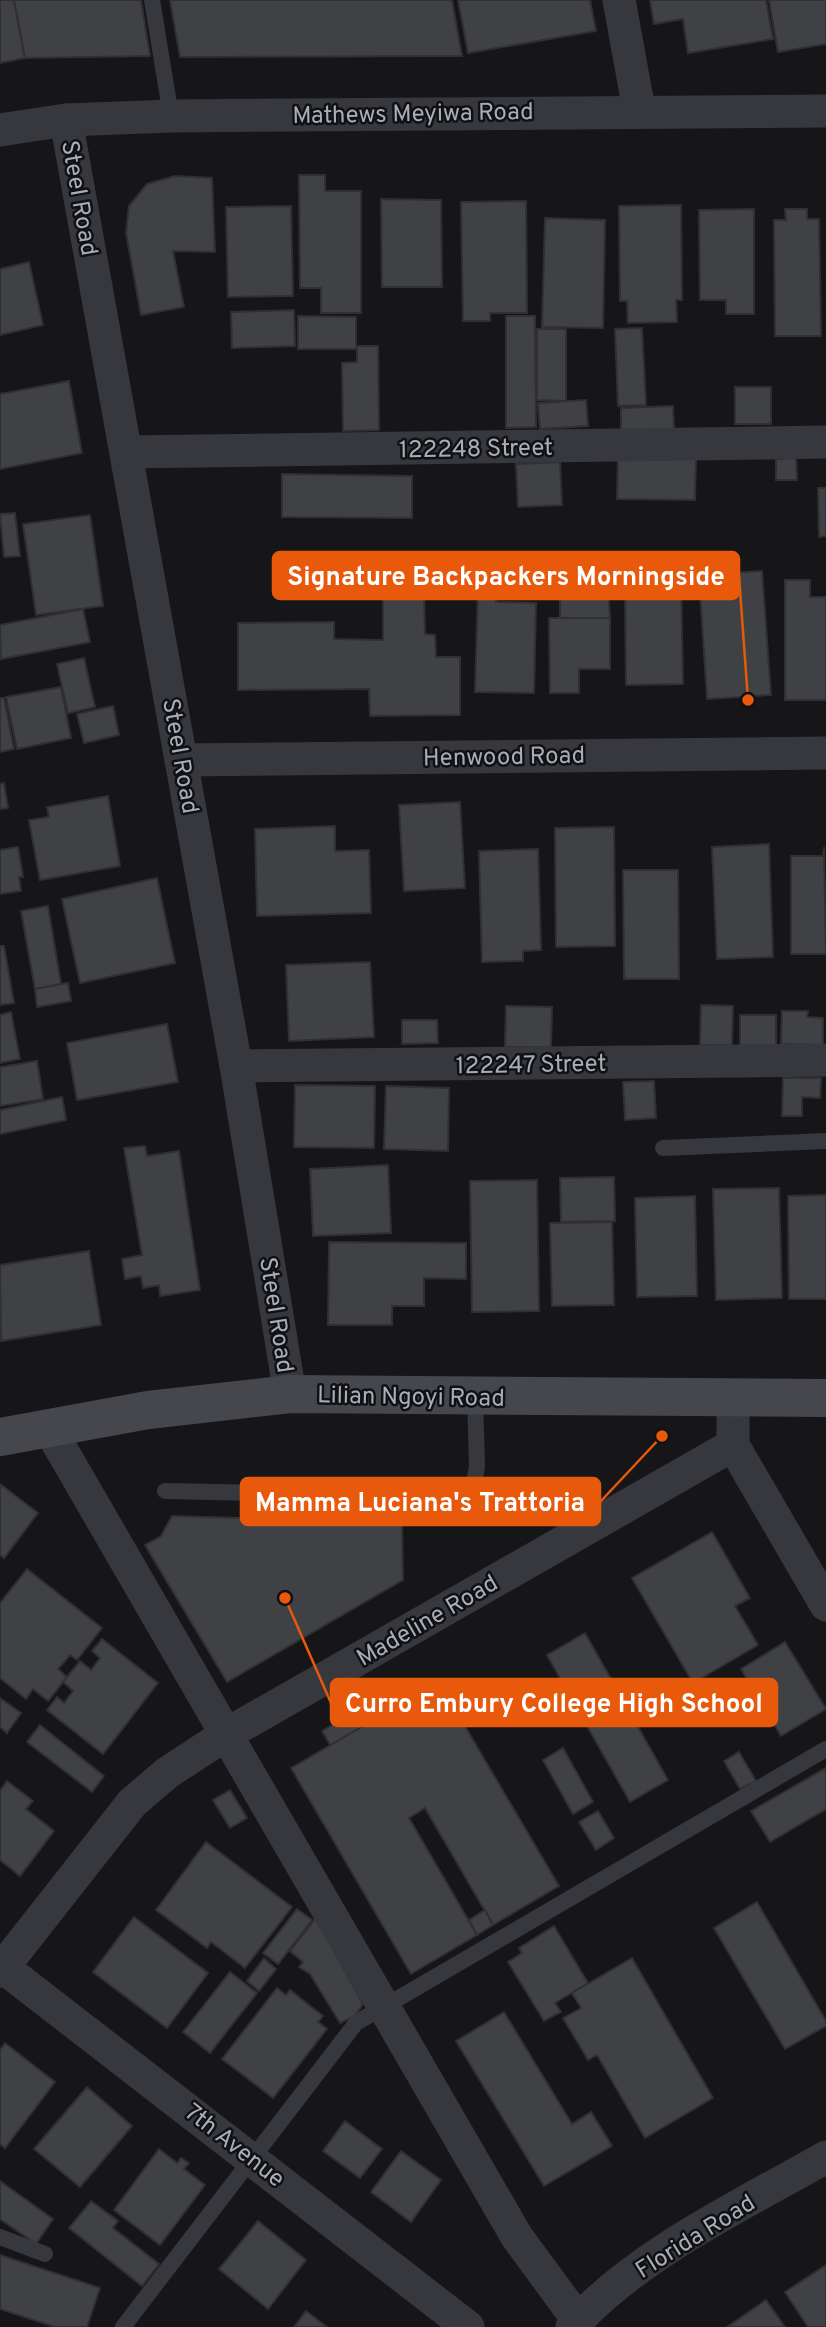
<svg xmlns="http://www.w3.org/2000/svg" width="826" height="2327" viewBox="0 0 826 2327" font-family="Overpass,sans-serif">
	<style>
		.building { fill: #404145; stroke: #303034; stroke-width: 2 }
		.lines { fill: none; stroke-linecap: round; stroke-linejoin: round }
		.lane { stroke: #37383d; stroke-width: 16 }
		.street { stroke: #37383d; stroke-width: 33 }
		.secondary { stroke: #45474d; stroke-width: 38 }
		.labels { text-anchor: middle; stroke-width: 5; stroke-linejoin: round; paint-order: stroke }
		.street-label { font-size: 24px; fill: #a8adb8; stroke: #111113 }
		.leader { fill: none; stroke: #e8590c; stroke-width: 2.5 }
		.callout-dot { fill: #e8590c; stroke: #111113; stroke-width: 2.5 }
		.callout { fill: #e8590c; stroke: #e8590c; stroke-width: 2.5 }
		.callout-label { font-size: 26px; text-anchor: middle; font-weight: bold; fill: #fff }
	</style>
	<rect width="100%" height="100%" fill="#161618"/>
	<g class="building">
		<polygon points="0,0 14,0 25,58 0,63"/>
		<polygon points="14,0 141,0 150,56 25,58"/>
		<polygon points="170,0 452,0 462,56 180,57"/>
		<polygon points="458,0 590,0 596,31 468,53"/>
		<polygon points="650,0 766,0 773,39 688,53 683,19 654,24"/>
		<polygon points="769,0 826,0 826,44 778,52"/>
		<polygon points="299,175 325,175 325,191 361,191 361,313 321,313 321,288 300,288"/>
		<polygon points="175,176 212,178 215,252 173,251 184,307 141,315 126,233 129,206 147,184"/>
		<polygon points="381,199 441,200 442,287 382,287"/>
		<polygon points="526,201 527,313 490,313 490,321 463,321 461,202"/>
		<polygon points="681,205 682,300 676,300 677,322 628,323 627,301 620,301 619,206"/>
		<polygon points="291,206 293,296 228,297 226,207"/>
		<polygon points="754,209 754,314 726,314 726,300 700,300 699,210"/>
		<polygon points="785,209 807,209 807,219 819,219 821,336 775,336 774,220 786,220"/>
		<polygon points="545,218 605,220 603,328 542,327"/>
		<polygon points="29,262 43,325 0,335 0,269"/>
		<polygon points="294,310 295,346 232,348 231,312"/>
		<polygon points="298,316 356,317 356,349 298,349"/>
		<polygon points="506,316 535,316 536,427 506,428"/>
		<polygon points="642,328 646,405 618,406 615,329"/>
		<polygon points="537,329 566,329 566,401 537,400"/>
		<polygon points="357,346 378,346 379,430 343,431 342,363 357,362"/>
		<polygon points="69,381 82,453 0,469 0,394"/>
		<rect x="735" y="387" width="36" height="37"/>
		<polygon points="586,400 588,426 540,429 538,403"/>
		<polygon points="673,406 674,429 621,432 621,408"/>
		<polygon points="618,458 696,459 695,500 617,499"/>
		<polygon points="796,458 797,480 776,480 776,459"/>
		<polygon points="560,462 562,505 518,507 516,464"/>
		<polygon points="282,474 412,476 412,518 282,517"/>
		<polygon points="818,488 826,488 826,536 819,537"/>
		<polygon points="15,513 20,556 4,557 0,514"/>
		<polygon points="90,515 103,606 36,615 23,524"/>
		<polygon points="762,571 771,695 707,699 699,575"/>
		<polygon points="590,575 607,575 610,618 560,618 560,601"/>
		<polygon points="785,580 810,580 810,597 826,597 826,700 785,700"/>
		<polygon points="625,584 681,584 683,684 626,685"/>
		<polygon points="478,587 496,587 496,602 536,603 534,693 475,692"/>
		<polygon points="383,592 424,592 425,634 435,635 436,657 460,657 460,715 370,716 369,689 238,690 238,623 334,622 334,639 383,640"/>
		<polygon points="83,609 90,642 1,659 0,625"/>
		<polygon points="549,618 610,618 610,669 579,669 579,693 550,693"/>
		<polygon points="84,658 95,707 68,713 57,664"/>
		<polygon points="61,687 71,738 17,749 6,697"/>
		<polygon points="0,698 4,698 14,749 0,752"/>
		<polygon points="113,706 119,735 84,743 77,714"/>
		<polygon points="4,783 8,808 0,809 0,784"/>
		<polygon points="108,796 120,866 40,880 29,820 49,817 47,807"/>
		<polygon points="460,802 465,888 404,891 399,805"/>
		<polygon points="335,826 335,851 369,850 371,913 257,916 255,829"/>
		<polygon points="614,827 615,946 556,947 555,828"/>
		<polygon points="769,844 773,957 717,959 712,847"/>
		<polygon points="18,847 23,877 19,877 21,891 0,894 0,850"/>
		<polygon points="824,847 826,954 791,954 791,856 823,856"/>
		<polygon points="538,849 541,950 523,951 523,961 482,962 479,851"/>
		<polygon points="623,870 678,870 679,979 624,979"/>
		<polygon points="157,878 175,963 80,983 62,899"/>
		<polygon points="48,906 61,984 35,989 21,911"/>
		<polygon points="0,946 4,946 14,1003 0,1005"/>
		<polygon points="370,962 374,1037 289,1041 286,965"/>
		<polygon points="68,983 71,1001 37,1007 35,989"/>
		<polygon points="701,1005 733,1006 732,1045 700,1045"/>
		<polygon points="506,1006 552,1007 551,1047 505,1047"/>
		<polygon points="782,1011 808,1011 807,1017 823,1018 823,1045 781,1044"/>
		<polygon points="11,1012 20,1059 0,1063 0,1015"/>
		<polygon points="740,1015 776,1015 776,1046 740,1045"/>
		<polygon points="402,1020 437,1020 438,1043 402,1044"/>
		<polygon points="167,1024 178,1082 77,1100 67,1043"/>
		<polygon points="37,1061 43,1099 0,1106 0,1067"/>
		<polygon points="783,1078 821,1078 820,1098 802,1097 802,1116 782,1116"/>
		<polygon points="654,1081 656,1118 625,1120 623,1082"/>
		<polygon points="295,1085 375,1086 374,1148 294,1147"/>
		<polygon points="386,1086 449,1088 448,1151 384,1149"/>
		<polygon points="62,1097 66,1120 0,1134 0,1110"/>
		<polygon points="145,1146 147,1156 179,1151 200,1290 160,1296 159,1285 143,1288 141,1276 125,1279 122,1259 142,1255 124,1148"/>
		<polygon points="388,1165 391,1233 313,1236 310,1169"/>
		<polygon points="614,1177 615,1221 561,1222 560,1178"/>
		<polygon points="537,1180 539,1311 472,1312 470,1181"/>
		<polygon points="779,1188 782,1298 716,1300 713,1189"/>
		<polygon points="826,1195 826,1299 789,1299 788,1196"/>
		<polygon points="695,1196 697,1296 637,1297 635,1198"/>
		<polygon points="612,1222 614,1305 552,1306 550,1223"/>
		<polygon points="329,1242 466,1243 466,1279 424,1278 424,1306 392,1306 392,1325 328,1325"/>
		<polygon points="89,1251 101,1325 1,1341 0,1265"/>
		<polygon points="0,1484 38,1513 4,1558 0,1555"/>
		<polygon points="172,1516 402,1523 403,1580 227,1682 145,1545 161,1536"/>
		<polygon points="712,1532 750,1598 735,1606 758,1645 693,1683 632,1578"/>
		<polygon points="27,1569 102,1628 77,1660 70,1655 58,1669 67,1677 48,1701 33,1689 26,1699 0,1678 0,1603"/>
		<polygon points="585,1633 668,1780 630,1802 547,1655"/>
		<polygon points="102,1639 158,1683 103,1754 47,1710 57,1697 64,1703 73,1691 63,1682 80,1661 91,1670 100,1658 92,1651"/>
		<polygon points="785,1642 826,1709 781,1736 741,1669"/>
		<polygon points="439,1682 559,1886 493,1925 425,1808 409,1818 477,1935 411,1974 291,1768"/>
		<polygon points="391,1690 400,1705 330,1745 322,1731"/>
		<polygon points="0,1698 21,1713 7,1733 0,1727"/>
		<polygon points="40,1725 104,1776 92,1792 27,1742"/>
		<polygon points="563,1748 593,1802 573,1814 543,1760"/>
		<polygon points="739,1752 756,1781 740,1789 724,1761"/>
		<polygon points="826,1768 826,1809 770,1842 751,1811"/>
		<polygon points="7,1781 33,1801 26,1809 54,1831 20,1876 0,1860 0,1791"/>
		<polygon points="230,1790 247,1818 230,1828 213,1800"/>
		<polygon points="598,1811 614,1838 596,1850 579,1822"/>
		<polygon points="206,1842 292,1907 245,1968 211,1942 207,1948 156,1910"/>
		<polygon points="757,1902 826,2021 826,2026 785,2049 714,1928"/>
		<polygon points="297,1909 312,1920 278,1964 263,1953"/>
		<polygon points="485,1910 493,1925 477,1935 469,1920"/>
		<polygon points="134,1917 208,1973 167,2028 93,1972"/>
		<polygon points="316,1918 363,2004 355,2016 340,2023 310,1974 299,1967 303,1962 290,1951"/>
		<polygon points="554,1926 588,1983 555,2003 561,2012 544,2021 508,1962 522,1953 519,1948"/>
		<polygon points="264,1958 276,1969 259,1991 247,1981"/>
		<polygon points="632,1958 713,2098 645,2138 597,2055 588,2060 563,2018 581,2008 572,1993"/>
		<polygon points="230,1972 257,1993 210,2053 183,2032"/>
		<polygon points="277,1988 286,1995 290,1990 323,2016 318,2022 327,2029 273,2098 222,2059"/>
		<polygon points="504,2012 572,2124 591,2112 612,2146 544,2186 456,2041"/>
		<polygon points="5,2043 55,2082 5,2148 0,2144 0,2050"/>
		<polygon points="87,2087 132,2126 80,2187 34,2149"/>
		<polygon points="345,2121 382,2149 360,2178 323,2151"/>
		<polygon points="159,2149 177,2163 181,2158 189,2163 184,2169 205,2185 160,2245 114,2210"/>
		<polygon points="401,2151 441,2180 411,2222 371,2192"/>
		<polygon points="0,2181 53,2219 36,2244 0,2219"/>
		<polygon points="91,2201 118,2221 113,2228 159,2264 142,2286 69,2228"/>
		<polygon points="258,2221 306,2260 268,2309 219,2269"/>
		<polygon points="0,2255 100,2288 87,2327 55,2327 0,2309"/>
		<polygon points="826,2265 826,2327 808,2327 785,2292"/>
		<polygon points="766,2300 785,2327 727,2327"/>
		<polygon points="306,2311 327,2327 294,2327"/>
	</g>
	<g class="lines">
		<g class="lane">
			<polyline points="152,0 171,116"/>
			<polyline points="663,1148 826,1141"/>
			<polyline points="165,1491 456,1497 474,1484 477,1466 475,1396"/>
			<polyline points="0,2237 45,2254"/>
			<polyline points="123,2327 356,2023 826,1749"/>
		</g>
		<g class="street">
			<polyline points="619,0 639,110"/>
			<polyline points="66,120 236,1066 290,1394"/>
			<polyline points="0,130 66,120 171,116 826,111"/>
			<polyline points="126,452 826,442"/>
			<polyline points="181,760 826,753"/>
			<polyline points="236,1066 826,1060"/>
			<polyline points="733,1399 733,1445 826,1605"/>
			<polyline points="49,1428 517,2237 578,2320"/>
			<polyline points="0,1965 468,2327"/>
			<polyline points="0,1971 132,1803 167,1773 225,1735 733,1445"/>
			<path d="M572,2327C634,2256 744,2204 826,2157"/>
		</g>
		<polyline class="secondary" points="0,1437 148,1410 290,1394 826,1398"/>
	</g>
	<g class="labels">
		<g class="street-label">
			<text transform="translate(413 113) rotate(-1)" y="8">Mathews Meyiwa Road</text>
			<text transform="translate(80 198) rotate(80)" y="8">Steel Road</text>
			<text transform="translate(476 448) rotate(-1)" y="8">122248 Street</text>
			<text transform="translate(181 756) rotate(80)" y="8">Steel Road</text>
			<text transform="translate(504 756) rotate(-1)" y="8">Henwood Road</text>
			<text transform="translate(531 1064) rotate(-1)" y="8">122247 Street</text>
			<text transform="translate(277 1315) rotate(81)" y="8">Steel Road</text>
			<text transform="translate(411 1396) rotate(1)" y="8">Lilian Ngoyi Road</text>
			<text transform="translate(427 1620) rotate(-30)" y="8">Madeline Road</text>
			<text transform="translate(235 2145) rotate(38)" y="8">7th Avenue</text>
			<text transform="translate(695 2236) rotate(-32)" y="8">Florida Road</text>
		</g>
	</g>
	<path class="leader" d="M748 700L739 576M662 1436L600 1502M285 1598L331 1703"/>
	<g class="callout-dot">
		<circle cx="748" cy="700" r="7"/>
		<circle cx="662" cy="1436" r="7"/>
		<circle cx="285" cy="1598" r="7"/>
	</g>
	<g class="callout">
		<rect x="273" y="552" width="466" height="47" rx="7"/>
		<rect x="241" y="1478" width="359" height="47" rx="7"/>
		<rect x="331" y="1679" width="446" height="47" rx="7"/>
	</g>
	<g class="callout-label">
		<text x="506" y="585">Signature Backpackers Morningside</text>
		<text x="420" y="1511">Mamma Luciana's Trattoria</text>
		<text x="554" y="1712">Curro Embury College High School</text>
	</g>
</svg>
